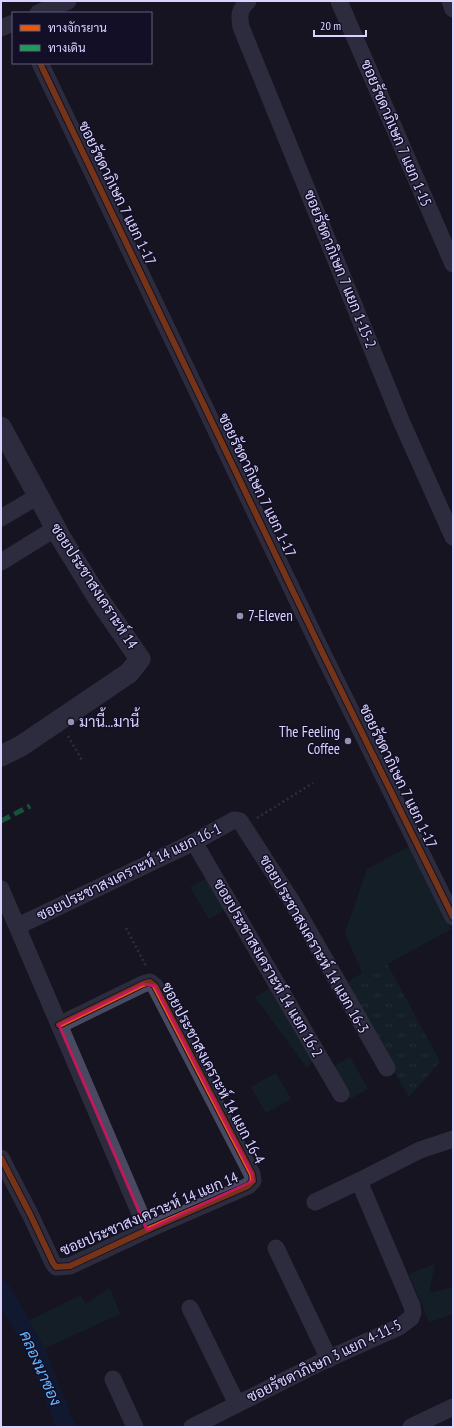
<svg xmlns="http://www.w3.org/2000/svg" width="454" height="1428" viewBox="0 0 454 1428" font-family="'PT Sans Narrow',Sarabun,sans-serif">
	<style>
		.grass { fill: url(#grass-tufts) }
		.garden { fill: #132c2d }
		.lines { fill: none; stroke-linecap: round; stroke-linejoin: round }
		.canal { stroke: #0d2144; stroke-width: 18 }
		.path { stroke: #44505f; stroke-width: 2.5; stroke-dasharray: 2 3; stroke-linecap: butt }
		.minor { stroke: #4a4962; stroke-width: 17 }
		.tertiary { stroke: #4a4962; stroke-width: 21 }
		.quiet { stroke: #1a9f57; stroke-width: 5; stroke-dasharray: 10 5; stroke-linecap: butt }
		.cycleway-casing { stroke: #130f26; stroke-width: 8 }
		.cycleway { stroke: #e8590c; stroke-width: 6 }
		.marked { fill: none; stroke: #c2185b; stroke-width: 3; stroke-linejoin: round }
		.poi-dot { fill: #9591b1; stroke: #130f26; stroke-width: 1.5 }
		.labels { text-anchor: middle; stroke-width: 3; stroke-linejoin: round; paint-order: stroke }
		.street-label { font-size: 15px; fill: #d9d4ff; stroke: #130f26 }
		.poi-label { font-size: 15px; fill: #d9d4ff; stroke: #130f26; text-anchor: start }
		.water-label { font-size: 16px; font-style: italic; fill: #62b6ff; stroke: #130f26 }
	</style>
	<defs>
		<pattern id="grass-tufts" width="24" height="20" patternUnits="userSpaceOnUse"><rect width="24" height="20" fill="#132c2d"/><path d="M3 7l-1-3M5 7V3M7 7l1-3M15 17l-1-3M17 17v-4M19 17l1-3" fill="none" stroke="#354a4c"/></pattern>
	</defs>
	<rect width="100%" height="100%" fill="#161421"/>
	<polygon class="grass" points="384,958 440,1062 409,1097 344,985"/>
	<g class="garden">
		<polygon points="410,846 451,929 364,977 345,933 367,869"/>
		<polygon points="208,877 227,908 209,919 190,887"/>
		<polygon points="273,986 313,1061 307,1068 255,997"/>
		<polygon points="350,1057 368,1089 350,1099 331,1068"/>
		<polygon points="276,1073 291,1099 266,1113 251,1087"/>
		<polygon points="435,1264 429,1293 453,1287 453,1314 429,1322 409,1274"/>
		<polygon points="110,1288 120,1314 41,1350 26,1322 81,1295 85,1304"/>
	</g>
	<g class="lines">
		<polyline class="canal" points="1,1289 36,1350 66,1427"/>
		<g class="path">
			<polyline points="68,736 83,762"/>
			<polyline points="257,818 313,783"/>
			<polyline points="126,928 146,966"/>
		</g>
		<g class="minor">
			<path d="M248,1C239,10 239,15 241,27L402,423L453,537"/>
			<polyline points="339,1 453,264"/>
			<polyline points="450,1 453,9"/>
			<polyline points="38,13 68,1"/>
			<polyline points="1,28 13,23"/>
			<polyline points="40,63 323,654 453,917"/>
			<polyline points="1,518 38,496"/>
			<polyline points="1,562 56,528"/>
			<polyline points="194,842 341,1094"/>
			<polyline points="1,889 147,1230"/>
			<polyline points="18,926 194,842 234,820 240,821 291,900 387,1068"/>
			<polyline points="1,1158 30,1214 53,1263 56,1267 70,1266 147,1230 248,1186 253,1181 252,1174 155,986 150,982 143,984 59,1025"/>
			<polyline points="315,1202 359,1181 420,1150 453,1139"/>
			<polyline points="276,1248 329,1359"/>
			<polyline points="190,1308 237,1404"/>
			<polyline points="113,1379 135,1427"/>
			<polyline points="192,1427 319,1363 399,1327 411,1318 413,1312 412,1306 359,1181"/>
			<polyline points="411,1427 453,1407"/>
		</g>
		<polyline class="tertiary" points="1,427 61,538 98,598 140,659 129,673 21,746 1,756"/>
		<polyline class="quiet" points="1,821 30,806"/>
		<g class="cycleway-casing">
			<g id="cycleway">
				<polyline points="40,63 323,654 453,917"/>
				<polyline points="1,1158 30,1214 53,1263 56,1267 70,1266 147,1230 248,1186 253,1181 252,1174 155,986 150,982 143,984 59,1025"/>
			</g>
		</g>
		<use href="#cycleway" class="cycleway"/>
	</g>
	<path d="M0 0H454V1428H0ZM143,984L155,986L252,1174L253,1181L147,1230L59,1025Z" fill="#161421" fill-opacity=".55" fill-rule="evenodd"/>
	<path class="marked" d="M143,984L155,986L252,1174L253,1181L147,1230L59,1025Z"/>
	<g class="poi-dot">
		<circle cx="240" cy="616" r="4"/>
		<circle cx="71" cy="722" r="4"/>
		<circle cx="348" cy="741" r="4"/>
	</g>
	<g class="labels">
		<g class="street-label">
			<text transform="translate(396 133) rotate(67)" y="5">ซอยรัชดาภิเษก 7 แยก 1-15</text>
			<text transform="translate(117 193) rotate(64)" y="5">ซอยรัชดาภิเษก 7 แยก 1-17</text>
			<text transform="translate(340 269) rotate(68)" y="5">ซอยรัชดาภิเษก 7 แยก 1-15-2</text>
			<text transform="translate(257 485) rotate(64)" y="5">ซอยรัชดาภิเษก 7 แยก 1-17</text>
			<text transform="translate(94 586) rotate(57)" y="5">ซอยประชาสงเคราะห์ 14</text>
			<text transform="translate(398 776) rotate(64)" y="5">ซอยรัชดาภิเษก 7 แยก 1-17</text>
			<text transform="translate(129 872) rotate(-26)" y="5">ซอยประชาสงเคราะห์ 14 แยก 16-1</text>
			<text transform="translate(314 944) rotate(60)" y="5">ซอยประชาสงเคราะห์ 14 แยก 16-3</text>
			<text transform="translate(268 968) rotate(60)" y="5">ซอยประชาสงเคราะห์ 14 แยก 16-2</text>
			<text transform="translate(213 1073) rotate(62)" y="5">ซอยประชาสงเคราะห์ 14 แยก 16-4</text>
			<text transform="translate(149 1214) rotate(-23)" y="5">ซอยประชาสงเคราะห์ 14 แยก 14</text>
			<text transform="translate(324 1361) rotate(-26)" y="5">ซอยรัชดาภิเษก 3 แยก 4-11-5</text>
		</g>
		<g class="poi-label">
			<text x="248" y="621">7-Eleven</text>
			<text x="79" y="727">มานี้...มานี้</text>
			<text x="340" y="737" text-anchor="end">The Feeling<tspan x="340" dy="17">Coffee</tspan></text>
		</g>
		<g class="water-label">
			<text transform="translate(41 1368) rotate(66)" y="6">คลองนาซอง</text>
		</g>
	</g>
	<rect width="454" height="1428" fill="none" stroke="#d9d4ff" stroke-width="4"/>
	<rect x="12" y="12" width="140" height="52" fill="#130f26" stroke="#625e7d"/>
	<rect x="20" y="25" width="20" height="6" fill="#e8590c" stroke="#625e7d"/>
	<text x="48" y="32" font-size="12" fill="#d9d4ff">ทางจักรยาน</text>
	<rect x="20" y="45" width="20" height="6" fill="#1a9f57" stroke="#625e7d"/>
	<text x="48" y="52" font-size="12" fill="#d9d4ff">ทางเดิน</text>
	<path d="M314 30v6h52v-6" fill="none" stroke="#d9d4ff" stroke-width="2"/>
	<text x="320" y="30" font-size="12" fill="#d9d4ff" stroke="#130f26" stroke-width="3" paint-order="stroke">20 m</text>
</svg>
